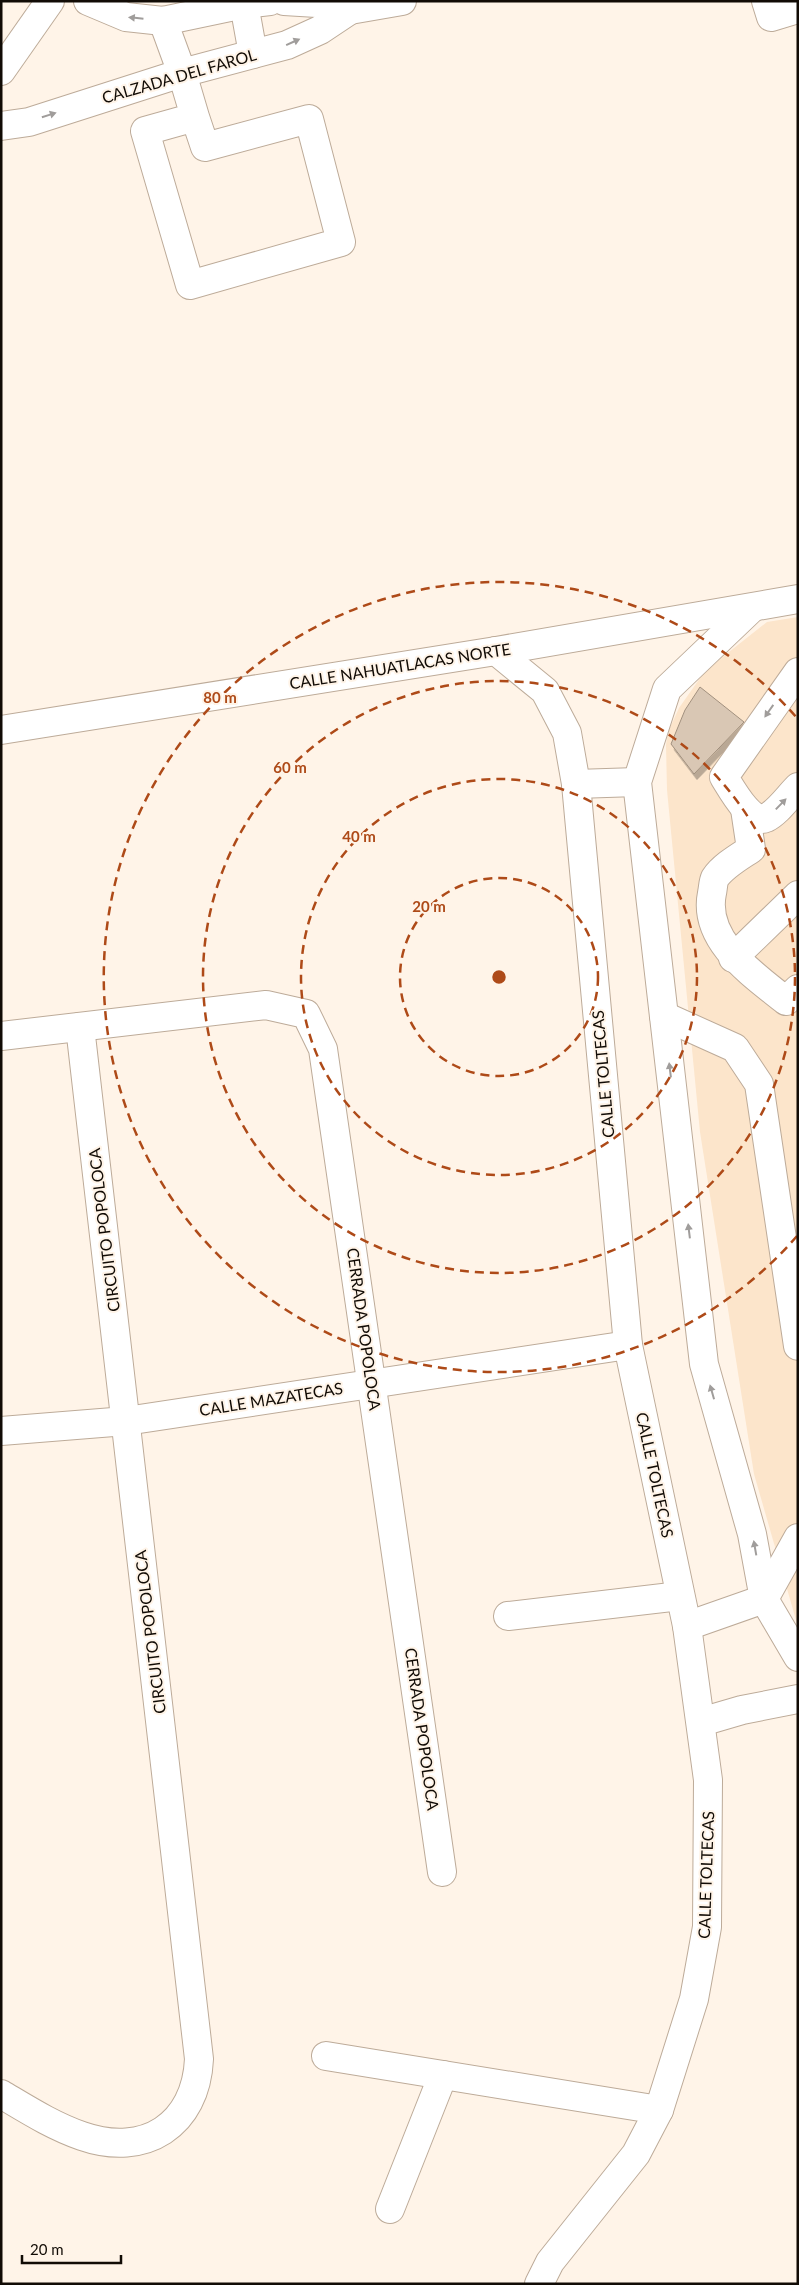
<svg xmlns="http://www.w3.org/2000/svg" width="799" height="2285" viewBox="0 0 799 2285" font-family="Lato,sans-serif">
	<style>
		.built { fill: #fce5cb }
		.building { fill: #d9c7b4; stroke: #a1907e; filter: url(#shadow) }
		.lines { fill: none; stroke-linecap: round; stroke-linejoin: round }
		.minor-casing { stroke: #bdab99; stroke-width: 30 }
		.minor { stroke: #fff; stroke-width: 28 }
		.oneway { fill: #a09d9b }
		.ring { fill: none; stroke: #ae4a18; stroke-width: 2.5; stroke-dasharray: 9 6 }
		.labels { text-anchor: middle; stroke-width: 4; stroke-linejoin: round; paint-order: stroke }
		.street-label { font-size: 16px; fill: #110b05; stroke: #fff4e8 }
		.centre { fill: #ae4a18; stroke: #fff4e8; stroke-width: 2.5 }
		.ring-label { font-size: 15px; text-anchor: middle; font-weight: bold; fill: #ae4a18; stroke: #fff4e8; stroke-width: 4; stroke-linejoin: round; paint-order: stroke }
	</style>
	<defs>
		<filter id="shadow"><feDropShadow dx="3" dy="5.5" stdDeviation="0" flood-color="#0004"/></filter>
	</defs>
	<rect width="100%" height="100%" fill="#fff4e8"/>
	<polygon class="built" points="798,617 798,1627 754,1474 700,1132 667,790 666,745 668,732 679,708 705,671 767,622"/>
	<polygon class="building" points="700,687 744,722 694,774 671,744 685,710"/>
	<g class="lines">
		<g class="minor-casing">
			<g id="minor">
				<polyline points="88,1 126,17 163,21 244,4 270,1"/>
				<polyline points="284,1 317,3 350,10 402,1"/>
				<polyline points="766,1 771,17 798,9"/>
				<polyline points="244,4 253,54"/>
				<polyline points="163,21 182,73 195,117 145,131 190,285 341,242 309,119 205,147 195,117"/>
				<polyline points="1,71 50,1"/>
				<polyline points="1,126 29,122 182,73 287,45 320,30 350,10"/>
				<polyline points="752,608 667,689 637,782 704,1364 752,1534 764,1599 798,1657"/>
				<polyline points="496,651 545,691 567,733 576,784 628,1345 687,1626 708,1780 707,1927 694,1999 659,2110 636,2154 550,2262 539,2284"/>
				<path d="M798,672L724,777C731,788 751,825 766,818C778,812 788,797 798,787"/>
				<polyline points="1,730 496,651 798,599"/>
				<polyline points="576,784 637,782"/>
				<path d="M745,809L751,849C739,857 723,866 715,878C713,882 713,889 712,893C702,941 754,975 786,1001L798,989"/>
				<polyline points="733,958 798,895"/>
				<polyline points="664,1016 735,1048 759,1084 798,1346"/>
				<polyline points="1,1036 266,1005 306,1014 323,1049 442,1872"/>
				<polyline points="1,1431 126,1421 628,1345"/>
				<polyline points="508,1616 680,1596"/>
				<polyline points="687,1626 764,1599 798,1538"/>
				<polyline points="701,1722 742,1710 798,1699"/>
				<polyline points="326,2056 659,2110"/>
				<path d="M1,2094C28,2110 53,2126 82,2136C145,2158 196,2125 199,2059L80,1027"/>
				<polyline points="390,2209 443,2075"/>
			</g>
		</g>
		<use href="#minor" class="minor"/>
	</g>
	<defs><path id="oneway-solid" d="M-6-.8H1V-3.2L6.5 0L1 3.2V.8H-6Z" transform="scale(1.25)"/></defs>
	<g class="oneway">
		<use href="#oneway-solid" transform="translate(136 18) rotate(-174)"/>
		<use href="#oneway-solid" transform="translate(293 42) rotate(-24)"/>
		<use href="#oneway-solid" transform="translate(49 115) rotate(-18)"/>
		<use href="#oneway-solid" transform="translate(769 711) rotate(125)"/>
		<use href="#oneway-solid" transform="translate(781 804) rotate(-46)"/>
		<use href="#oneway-solid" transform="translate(670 1070) rotate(-97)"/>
		<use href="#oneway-solid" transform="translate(689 1231) rotate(-97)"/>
		<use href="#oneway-solid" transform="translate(712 1392) rotate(-106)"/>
		<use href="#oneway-solid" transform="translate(755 1548) rotate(-100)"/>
	</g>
	<g class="ring">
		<circle cx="499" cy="977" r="99"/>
		<circle cx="499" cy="977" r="198"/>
		<circle cx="499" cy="977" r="296"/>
		<path d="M797 1236A395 395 0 1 1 797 718"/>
	</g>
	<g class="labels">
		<g class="street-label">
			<text transform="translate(179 76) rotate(-16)" y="6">CALZADA DEL FAROL</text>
			<text transform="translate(400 666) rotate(-9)" y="6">CALLE NAHUATLACAS NORTE</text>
			<text transform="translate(603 1074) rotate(-95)" y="6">CALLE TOLTECAS</text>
			<text transform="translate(104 1230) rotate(-97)" y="6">CIRCUITO POPOLOCA</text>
			<text transform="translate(364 1329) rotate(82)" y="6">CERRADA POPOLOCA</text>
			<text transform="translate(271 1399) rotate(-9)" y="6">CALLE MAZATECAS</text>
			<text transform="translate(655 1475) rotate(78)" y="6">CALLE TOLTECAS</text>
			<text transform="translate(150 1632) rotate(-97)" y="6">CIRCUITO POPOLOCA</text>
			<text transform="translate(422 1729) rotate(82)" y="6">CERRADA POPOLOCA</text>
			<text transform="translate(706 1875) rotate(-88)" y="6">CALLE TOLTECAS</text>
		</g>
	</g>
	<circle cx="499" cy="977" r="8" class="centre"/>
	<g class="ring-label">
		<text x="220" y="703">80 m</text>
		<text x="290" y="773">60 m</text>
		<text x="359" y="842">40 m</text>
		<text x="429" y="912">20 m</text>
	</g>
	<rect width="799" height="2285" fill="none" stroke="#110b05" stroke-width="5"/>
	<path d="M22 2255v8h99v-8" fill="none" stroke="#110b05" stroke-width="2.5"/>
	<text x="30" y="2255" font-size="15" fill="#110b05" stroke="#fff4e8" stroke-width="4" paint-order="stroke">20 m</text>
</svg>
